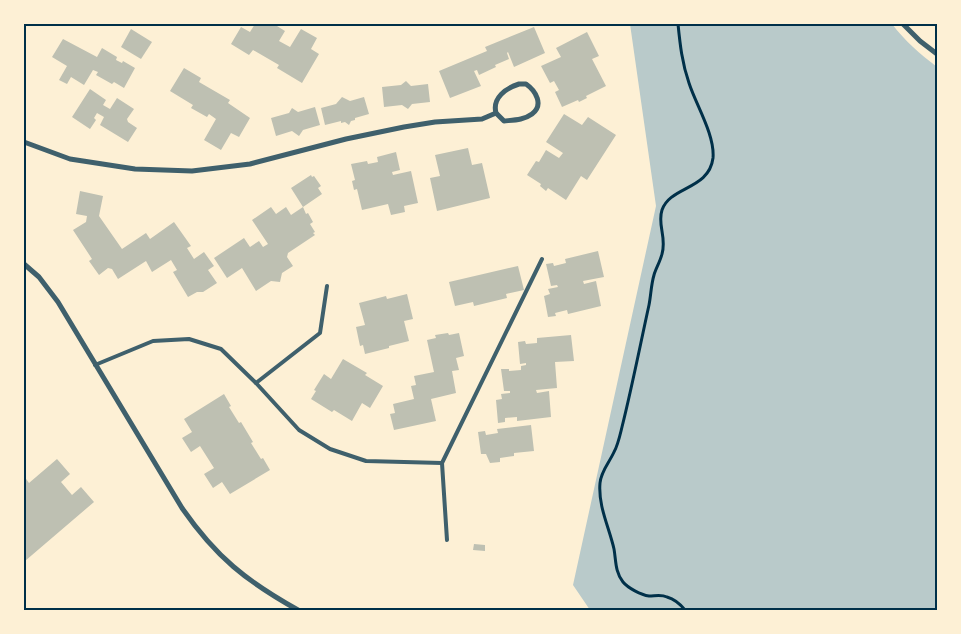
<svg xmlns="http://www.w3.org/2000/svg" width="961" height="634" viewBox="0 0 961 634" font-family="'Noto Serif',serif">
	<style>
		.green { fill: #b9caca }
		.building { fill: #bec0b2 }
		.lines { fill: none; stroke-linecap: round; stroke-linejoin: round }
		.path { stroke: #003049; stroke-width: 3 }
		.service { stroke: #3f606c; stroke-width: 4 }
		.minor { stroke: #3f606c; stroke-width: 5 }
		.neatline { fill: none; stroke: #003049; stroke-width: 2 }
	</style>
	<rect width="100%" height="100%" fill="#fdf0d5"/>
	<path class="green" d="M630,24H892C905,41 920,54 937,67V610H590L573,585L656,206Z"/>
	<g class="building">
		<polygon points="255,24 278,24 277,26 285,31 279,41 290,47 301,29 317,38 311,49 319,54 302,83 277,68 279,65 253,50 249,55 231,44 241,27 250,32"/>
		<polygon points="534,27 545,53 514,67 508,52 507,53 509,59 495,65 496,67 479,75 477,70 474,71 481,86 450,98 439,71 487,51 485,47"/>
		<polygon points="131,29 152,42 141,59 121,47"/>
		<polygon points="587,32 599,56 592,59 606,86 586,96 587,98 579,102 578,100 562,107 555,92 559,90 554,81 550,83 541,66 561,57 556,48"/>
		<polygon points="63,39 97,57 102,48 117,57 116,60 122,63 123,61 135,68 124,88 114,82 112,84 96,75 98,72 93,70 84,85 71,77 67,84 59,80 67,66 52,57"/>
		<polygon points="184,68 201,78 199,82 230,100 228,103 250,118 239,137 231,133 221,150 204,140 216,119 209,114 207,117 191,108 193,105 170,91"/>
		<polygon points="406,81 411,86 428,84 430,102 412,104 408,109 402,105 384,107 382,87 401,85"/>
		<polygon points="90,89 106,100 103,105 110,109 117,98 134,109 127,119 128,122 137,128 128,142 100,125 104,117 97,113 94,118 96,120 90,129 72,117"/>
		<polygon points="342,97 350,101 364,97 369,114 355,118 355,120 351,121 349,125 345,122 341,123 341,121 325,125 321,108 336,104"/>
		<polygon points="315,107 320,125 303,130 299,136 292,131 276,136 271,118 289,113 292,108 298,112"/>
		<polygon points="564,114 582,125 588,117 616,135 587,180 581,176 566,200 548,188 546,191 540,186 541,184 527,175 536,161 539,162 546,150 559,158 563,153 546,142"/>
		<polygon points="468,148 472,165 482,163 490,198 437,211 430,178 440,176 435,155"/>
		<polygon points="396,152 400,170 392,172 393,175 411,171 418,203 404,206 405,212 391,215 388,204 362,210 357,189 354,190 352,181 355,180 351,164 367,161 368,164 378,162 377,157"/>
		<polygon points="311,175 312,177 314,176 321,186 318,188 322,194 303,207 291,188"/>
		<polygon points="80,191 103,196 99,216 122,249 146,233 150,239 174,222 191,246 187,248 194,259 204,252 214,266 208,270 217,283 203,292 197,292 188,297 173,272 177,270 171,260 152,272 146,261 118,279 112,269 108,268 99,275 89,261 92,259 73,230 86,222 87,216 76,214"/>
		<polygon points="271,207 276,214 286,207 291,215 303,207 306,214 308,213 313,222 310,224 315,232 313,233 315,235 288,253 287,257 293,266 282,273 280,282 271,281 256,291 242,268 227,278 214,258 244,238 250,247 259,241 263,247 268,244 252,220"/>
		<polygon points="598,251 604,277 583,281 584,284 596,281 601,306 568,314 567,310 555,313 556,316 548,317 544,296 550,294 548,289 558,287 557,285 551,286 546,264 553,263 554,266 566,263 565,259"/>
		<polygon points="518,266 524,290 506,294 507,298 474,306 473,302 455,306 449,282"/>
		<polygon points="407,294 413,319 404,321 409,341 389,346 389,348 365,354 363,345 360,346 356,327 365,325 359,303 386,296 387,299"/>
		<polygon points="448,333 449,335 459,333 464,356 456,358 459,370 452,371 456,393 431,399 436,421 394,430 390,414 395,413 393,404 414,399 411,386 416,385 414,376 434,372 427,340 436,338 435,335"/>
		<polygon points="571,335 574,361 555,362 557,388 536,390 537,393 549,391 551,417 517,421 517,417 505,418 505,422 498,423 496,400 502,399 501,394 510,393 510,391 504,391 501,369 509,369 509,371 521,370 521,366 526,365 526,363 520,364 518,342 525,341 526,344 537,343 537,338"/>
		<polygon points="343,359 367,373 365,375 383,386 370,408 362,403 352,421 334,410 332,412 311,399 316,391 314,390 324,374 331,379"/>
		<polygon points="224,394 231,406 229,407 239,423 241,422 253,442 251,443 261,459 263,458 270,470 230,494 222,482 213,488 204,474 214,468 200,446 191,452 182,438 192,432 184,419"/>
		<polygon points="531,425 534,451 514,453 514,456 500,458 500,462 490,463 486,454 481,454 478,432 485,431 486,435 498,433 497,429"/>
		<polygon points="57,459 70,474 61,482 72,495 81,487 94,502 25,561 24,559 24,476 29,483"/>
		<polygon points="474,544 485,545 485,551 473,550"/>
	</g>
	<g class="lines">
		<path class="path" d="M678,24C680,44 682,63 689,83C696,105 715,135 713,158C709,190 670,186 662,210C657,225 667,237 662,254C660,262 656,268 654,275C651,285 651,295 649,305C640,346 632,387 622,427C620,435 618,445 614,452C609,463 601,471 600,483C598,506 609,527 614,549C616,560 615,572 623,582C628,588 641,595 649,596C655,596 661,594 667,597C674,599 681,605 685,610"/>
		<g class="service">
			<polyline points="95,365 153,341 189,339 221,349 256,383 299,430 330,449 366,461 442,463"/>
			<polyline points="256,383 320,333 327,286"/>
			<polyline points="447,540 442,463 542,259"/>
		</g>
		<g class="minor">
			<polyline points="903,24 920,41 937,54"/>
			<path d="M519,84H526C536,91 544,105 532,114C524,120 514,120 504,121L496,113C492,98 506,88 519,84Z"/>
			<polyline points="24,142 70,159 135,169 192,171 250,164 346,139 404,127 435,122 482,119 496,113"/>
			<path d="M24,264L39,277L58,302L182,508C216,557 246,581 298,610"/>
		</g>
	</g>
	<rect width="961" height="634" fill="none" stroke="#fdf0d5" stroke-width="50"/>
	<rect x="25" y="25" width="911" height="584" class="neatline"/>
</svg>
